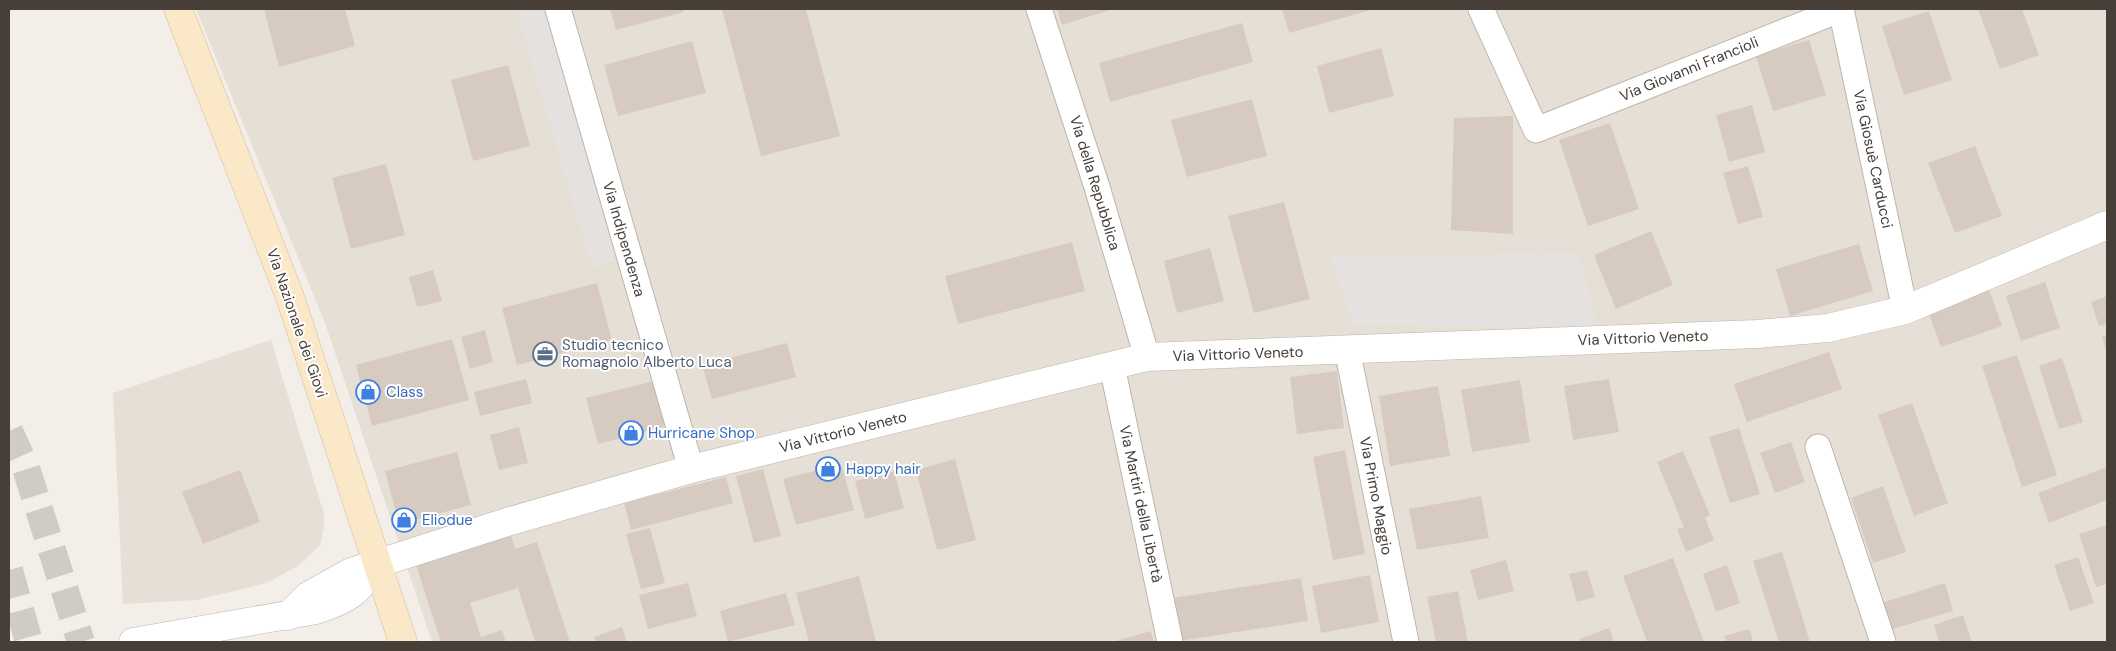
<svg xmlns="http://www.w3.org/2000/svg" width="2116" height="651" viewBox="0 0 2116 651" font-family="'DM Sans',sans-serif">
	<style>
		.residential { fill: #e6dfd6 }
		.parking { fill: #e4e1df }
		.building { fill: #d7cbc1 }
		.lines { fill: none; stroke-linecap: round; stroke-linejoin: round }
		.trunk-tunnel { stroke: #d0cbc5; stroke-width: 28; stroke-dasharray: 28 14; stroke-linecap: butt }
		.minor-casing { stroke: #beb4ab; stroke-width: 27 }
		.tertiary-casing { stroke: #beb4ab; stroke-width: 29 }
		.secondary-casing { stroke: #d3bd9c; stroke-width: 29 }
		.minor { stroke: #fff; stroke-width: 25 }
		.tertiary { stroke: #fff; stroke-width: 28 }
		.secondary { stroke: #fbe8c9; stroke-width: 28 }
		.labels { text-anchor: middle; stroke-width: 4; stroke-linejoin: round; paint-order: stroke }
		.street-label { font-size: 15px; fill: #463e37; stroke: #fff }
		.service-label { font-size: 15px; fill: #4e5e75; stroke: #fff; text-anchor: start }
		.shop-label { font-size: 15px; fill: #366cbe; stroke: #fff; text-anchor: start }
	</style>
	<rect width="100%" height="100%" fill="#f3eee8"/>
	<g class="residential">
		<polygon points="196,9 2107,9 2107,642 432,642 325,323"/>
		<polygon points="271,340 324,514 324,528 320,545 299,565 267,583 196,600 123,604 113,393"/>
	</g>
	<g class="parking">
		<polygon points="516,9 551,9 621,259 592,268"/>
		<polygon points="1578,253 1598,327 1353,325 1329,254"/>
	</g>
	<g class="building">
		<polygon points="264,9 345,9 355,46 279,67"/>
		<polygon points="610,9 683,9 684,12 616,30"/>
		<polygon points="722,9 806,9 840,136 761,156"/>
		<polygon points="1057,9 1113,9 1062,25"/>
		<polygon points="1282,9 1370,9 1371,10 1289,33"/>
		<polygon points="1978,9 2022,9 2039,55 2000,69"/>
		<polygon points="1929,11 1952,80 1904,95 1882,26"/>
		<polygon points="1242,23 1253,62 1110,102 1099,63"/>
		<polygon points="1809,40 1826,95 1773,111 1756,56"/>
		<polygon points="692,41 706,93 618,116 604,65"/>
		<polygon points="1381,48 1394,96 1329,113 1317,66"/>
		<polygon points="508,65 530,146 473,161 451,80"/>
		<polygon points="1252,99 1267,156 1187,177 1171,120"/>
		<polygon points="1752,105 1765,152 1729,162 1716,115"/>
		<polygon points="1513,116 1513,234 1451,230 1454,118"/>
		<polygon points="1610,123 1639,209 1588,226 1559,140"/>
		<polygon points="1975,146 2002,216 1955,233 1928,163"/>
		<polygon points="386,164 405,235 351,249 332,178"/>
		<polygon points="1748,166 1763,217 1738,224 1723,173"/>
		<polygon points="1284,202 1310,299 1254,313 1228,216"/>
		<polygon points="1651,231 1673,285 1616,309 1594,255"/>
		<polygon points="1072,242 1085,291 958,324 945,276"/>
		<polygon points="1859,244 1873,291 1790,316 1776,269"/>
		<polygon points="1210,248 1224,301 1177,313 1164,261"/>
		<polygon points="433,270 442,301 417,307 409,277"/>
		<polygon points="2045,282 2060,328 2021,341 2006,296"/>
		<polygon points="597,283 612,340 517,365 502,308"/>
		<polygon points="1989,290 2002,326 1941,347 1928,311"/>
		<polygon points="2107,296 2107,324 2099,326 2091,302"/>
		<polygon points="485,330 493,362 470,369 461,337"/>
		<polygon points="2107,335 2107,354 2102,337"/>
		<polygon points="452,339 469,400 372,426 356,365"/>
		<polygon points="787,343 796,377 712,399 702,365"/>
		<polygon points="1829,352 1842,389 1747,422 1734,384"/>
		<polygon points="2017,355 2057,475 2022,487 1982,366"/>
		<polygon points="2062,358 2083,422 2059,429 2039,366"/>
		<polygon points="1337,371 1344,428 1297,434 1290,377"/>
		<polygon points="526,379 532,403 480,416 474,392"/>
		<polygon points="1609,379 1619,432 1573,440 1564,386"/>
		<polygon points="1520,380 1530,442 1472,452 1461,390"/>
		<polygon points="654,381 666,426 598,444 586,398"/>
		<polygon points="1438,386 1450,456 1390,466 1379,396"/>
		<polygon points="1912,403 1948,503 1914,516 1878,415"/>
		<polygon points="519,427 528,463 499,470 490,435"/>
		<polygon points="1739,428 1760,494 1730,503 1709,437"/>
		<polygon points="1791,442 1805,482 1775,493 1760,453"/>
		<polygon points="1345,450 1365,554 1333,560 1313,457"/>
		<polygon points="1683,451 1710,515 1705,518 1714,540 1686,552 1677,529 1684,527 1657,462"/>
		<polygon points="457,452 471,505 399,524 385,471"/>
		<polygon points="955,459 976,540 937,550 916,470"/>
		<polygon points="841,464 854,510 796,525 783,479"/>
		<polygon points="2107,467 2107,500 2049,523 2038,493"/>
		<polygon points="763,469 781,536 754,543 736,476"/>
		<polygon points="240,470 260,522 203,544 182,492"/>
		<polygon points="894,471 904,508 865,519 855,481"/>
		<polygon points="726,477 733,503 631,530 624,503"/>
		<polygon points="1883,486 1906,552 1873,563 1851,498"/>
		<polygon points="1481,496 1489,538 1417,550 1409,509"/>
		<polygon points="2107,525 2107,584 2096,587 2079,534"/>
		<polygon points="650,528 665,583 641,589 626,534"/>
		<polygon points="510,532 515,549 537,542 570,642 535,642 518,588 470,603 481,637 502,630 506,642 441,642 415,562"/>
		<polygon points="1782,552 1810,642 1779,642 1753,561"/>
		<polygon points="2078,557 2094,603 2070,611 2054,565"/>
		<polygon points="1673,558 1704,642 1647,642 1623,576"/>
		<polygon points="1506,560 1514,591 1478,600 1470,570"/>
		<polygon points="1727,565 1740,603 1716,612 1703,574"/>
		<polygon points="1587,570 1595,597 1577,602 1569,574"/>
		<polygon points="1370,575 1379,622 1321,633 1312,586"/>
		<polygon points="859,576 876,642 809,642 796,593"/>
		<polygon points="1301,578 1308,621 1179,641 1173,598"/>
		<polygon points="688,583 697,616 648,629 639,595"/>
		<polygon points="1945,583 1953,611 1889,630 1881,603"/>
		<polygon points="1458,591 1468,642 1436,642 1427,597"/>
		<polygon points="786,593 795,625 728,642 720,611"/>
		<polygon points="1963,615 1972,642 1939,642 1934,625"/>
		<polygon points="622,627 627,642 596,642 594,637"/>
		<polygon points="1609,628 1614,642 1580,642 1579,639"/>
		<polygon points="1750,629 1753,642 1726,642 1724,636"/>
		<polygon points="1151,631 1154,642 1112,642"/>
	</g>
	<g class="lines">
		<g class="trunk-tunnel">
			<polyline points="9,431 26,468 81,642"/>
			<polyline points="9,570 29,642"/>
		</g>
		<g class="minor-casing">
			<g id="minor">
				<polyline points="558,9 691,469"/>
				<polyline points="1039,9 1097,187 1147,357"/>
				<polyline points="1481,9 1536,130 1842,9"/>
				<polyline points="1841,9 1905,310"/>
				<polyline points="1347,349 1406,642"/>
				<polyline points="1112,366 1170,642"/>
				<polyline points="1818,447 1883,642"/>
			</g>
		</g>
		<g class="tertiary-casing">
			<g id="tertiary">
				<polyline points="288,616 308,596 351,572 507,522 691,469 1147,357 1757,334 1828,328 1905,310 2107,225"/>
				<path d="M133,642L316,610C350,599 357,593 377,564"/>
			</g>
		</g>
		<g class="secondary-casing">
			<polyline id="secondary" points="178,9 290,297 403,642"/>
		</g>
		<use href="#minor" class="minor"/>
		<use href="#tertiary" class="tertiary"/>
		<use href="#secondary" class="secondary"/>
	</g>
	<defs>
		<g id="office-ring" transform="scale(1.25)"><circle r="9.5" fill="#fff" stroke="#5c6f8a" stroke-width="1.5"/><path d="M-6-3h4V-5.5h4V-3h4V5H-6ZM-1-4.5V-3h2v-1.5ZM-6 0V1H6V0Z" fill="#5c6f8a"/></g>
		<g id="shop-ring" transform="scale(1.25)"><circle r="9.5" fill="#fff" stroke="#3f7fe0" stroke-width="1.5"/><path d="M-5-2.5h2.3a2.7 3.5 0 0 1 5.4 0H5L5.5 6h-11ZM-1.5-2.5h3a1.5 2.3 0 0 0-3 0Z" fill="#3f7fe0"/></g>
	</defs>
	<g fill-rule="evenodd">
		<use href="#office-ring" x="545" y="354"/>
		<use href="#shop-ring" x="368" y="392"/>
		<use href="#shop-ring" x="631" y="433"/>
		<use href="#shop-ring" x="828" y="469"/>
		<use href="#shop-ring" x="404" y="520"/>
	</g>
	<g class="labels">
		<g class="street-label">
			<text transform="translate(1689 69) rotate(-22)" y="5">Via Giovanni Francioli</text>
			<text transform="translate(1873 159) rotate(78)" y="5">Via Giosuè Carducci</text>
			<text transform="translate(1095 183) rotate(73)" y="5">Via della Repubblica</text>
			<text transform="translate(624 239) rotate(74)" y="5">Via Indipendenza</text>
			<text transform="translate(297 323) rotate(71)" y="5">Via Nazionale dei Giovi</text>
			<text transform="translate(1643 338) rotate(-2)" y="5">Via Vittorio Veneto</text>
			<text transform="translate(1238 354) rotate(-2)" y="5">Via Vittorio Veneto</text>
			<text transform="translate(843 432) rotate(-14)" y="5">Via Vittorio Veneto</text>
			<text transform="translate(1376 496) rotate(79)" y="5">Via Primo Maggio</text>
			<text transform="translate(1141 504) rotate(78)" y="5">Via Martiri della Libertà</text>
		</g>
		<g class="service-label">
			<text x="562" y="350">Studio tecnico<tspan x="562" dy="17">Romagnolo Alberto Luca</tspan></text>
		</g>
		<g class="shop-label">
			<text x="386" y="397">Class</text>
			<text x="648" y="438">Hurricane Shop</text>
			<text x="846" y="474">Happy hair</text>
			<text x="422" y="525">Eliodue</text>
		</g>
	</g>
	<rect width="2116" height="651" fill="none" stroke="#463e37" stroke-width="20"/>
</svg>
